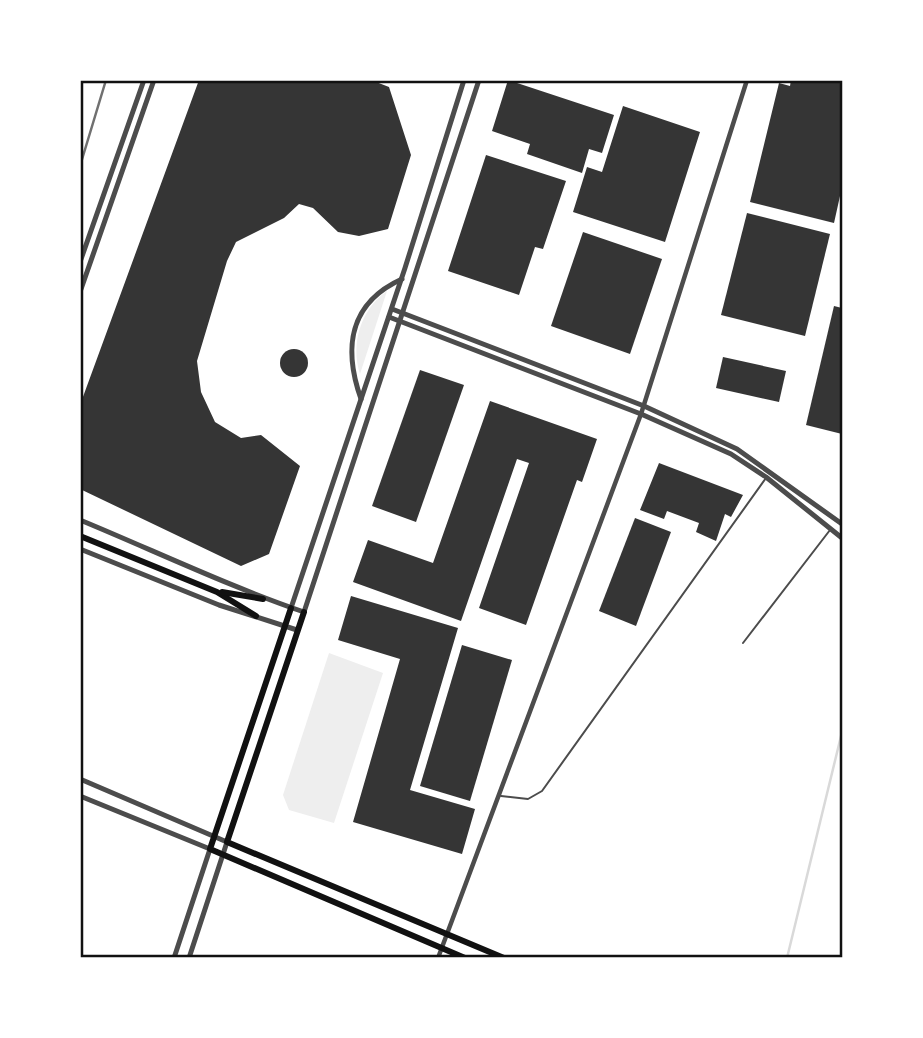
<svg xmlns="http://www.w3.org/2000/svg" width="923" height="1038" viewBox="0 0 923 1038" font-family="Ubuntu,sans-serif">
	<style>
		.green { fill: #eee }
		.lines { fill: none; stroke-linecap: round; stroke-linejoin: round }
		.stream { stroke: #d9d9d9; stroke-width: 2.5 }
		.building { fill: #353535 }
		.service { stroke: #4c4c4c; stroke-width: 2 }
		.minor { stroke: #4c4c4c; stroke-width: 4.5 }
		.tertiary { stroke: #4c4c4c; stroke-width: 5 }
		.secondary { stroke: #111; stroke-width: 6 }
		.rail { stroke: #707070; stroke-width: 2.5 }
		.neatline { fill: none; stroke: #111; stroke-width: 2.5 }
	</style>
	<rect width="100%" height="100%" fill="#fff"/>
	<g class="green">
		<path d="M387,291L360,374C350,344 361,309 387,291Z"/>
		<polygon points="329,653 383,673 334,823 289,810 283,795"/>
	</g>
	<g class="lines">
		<polyline class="stream" points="787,958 842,732"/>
	</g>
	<g class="building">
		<polygon points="199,80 371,80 389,87 411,155 388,229 359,236 338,232 313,208 299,204 284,218 236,242 227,261 197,361 201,392 215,422 241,438 261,435 300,466 269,554 241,566 80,489 80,405"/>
		<polygon points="508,80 614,115 602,153 589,149 582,173 527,154 530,144 492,131"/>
		<polygon points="791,80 842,80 842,187 834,223 750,202 779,83 790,86"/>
		<polygon points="623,106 700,132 665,242 573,212 587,167 602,172"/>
		<polygon points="486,155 566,181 543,249 535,247 519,295 448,271"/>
		<polygon points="747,213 830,234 805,336 721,315"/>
		<polygon points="583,232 662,259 630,354 551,326"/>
		<polygon points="834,306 842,308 842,434 806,425"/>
		<circle cx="294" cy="363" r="14"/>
		<polygon points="723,357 786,371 779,402 716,388"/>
		<polygon points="420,370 464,385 416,522 372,506"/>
		<polygon points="490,401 597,439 582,482 577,480 526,625 479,608 529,463 517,459 461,621 353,582 368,540 433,563"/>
		<polygon points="659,463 743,495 731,517 725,514 716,541 696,532 699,523 667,511 664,519 640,510"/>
		<polygon points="635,518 671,532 636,626 599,611"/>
		<polygon points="351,596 458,628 410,790 475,809 462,854 353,822 400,659 338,640"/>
		<polygon points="462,645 512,660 470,801 420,786"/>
	</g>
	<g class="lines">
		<g class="service">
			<polyline points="743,643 830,530"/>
			<polyline points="501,796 528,799 542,791 766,478"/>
		</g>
		<polyline class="minor" points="438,958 641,414 747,80"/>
		<g class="tertiary">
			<polyline points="80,262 144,80"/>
			<polyline points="80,292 154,80"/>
			<polyline points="392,309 644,406 737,449 842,524"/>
			<polyline points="389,317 641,414 731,454 766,477 842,538"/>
			<path d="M361,399C343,348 349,303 402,279"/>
			<path d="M80,520C155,551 228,586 304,612L479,80"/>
			<polyline points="80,549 219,605 297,630"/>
			<polyline points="291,608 405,268 464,80"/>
			<polyline points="80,779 227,842 189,958"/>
			<polyline points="80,796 210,849 174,958"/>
		</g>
		<g class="secondary">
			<polyline points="80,536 217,592 256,616"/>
			<polyline points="222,592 263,599"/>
			<polyline points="291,608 210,849 465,958"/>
			<polyline points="304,612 227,842 504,958"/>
		</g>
		<polyline class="rail" points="80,166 106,80"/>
	</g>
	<rect width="923" height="1038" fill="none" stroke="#ffffff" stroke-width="164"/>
	<rect x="82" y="82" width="759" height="874" class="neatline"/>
</svg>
